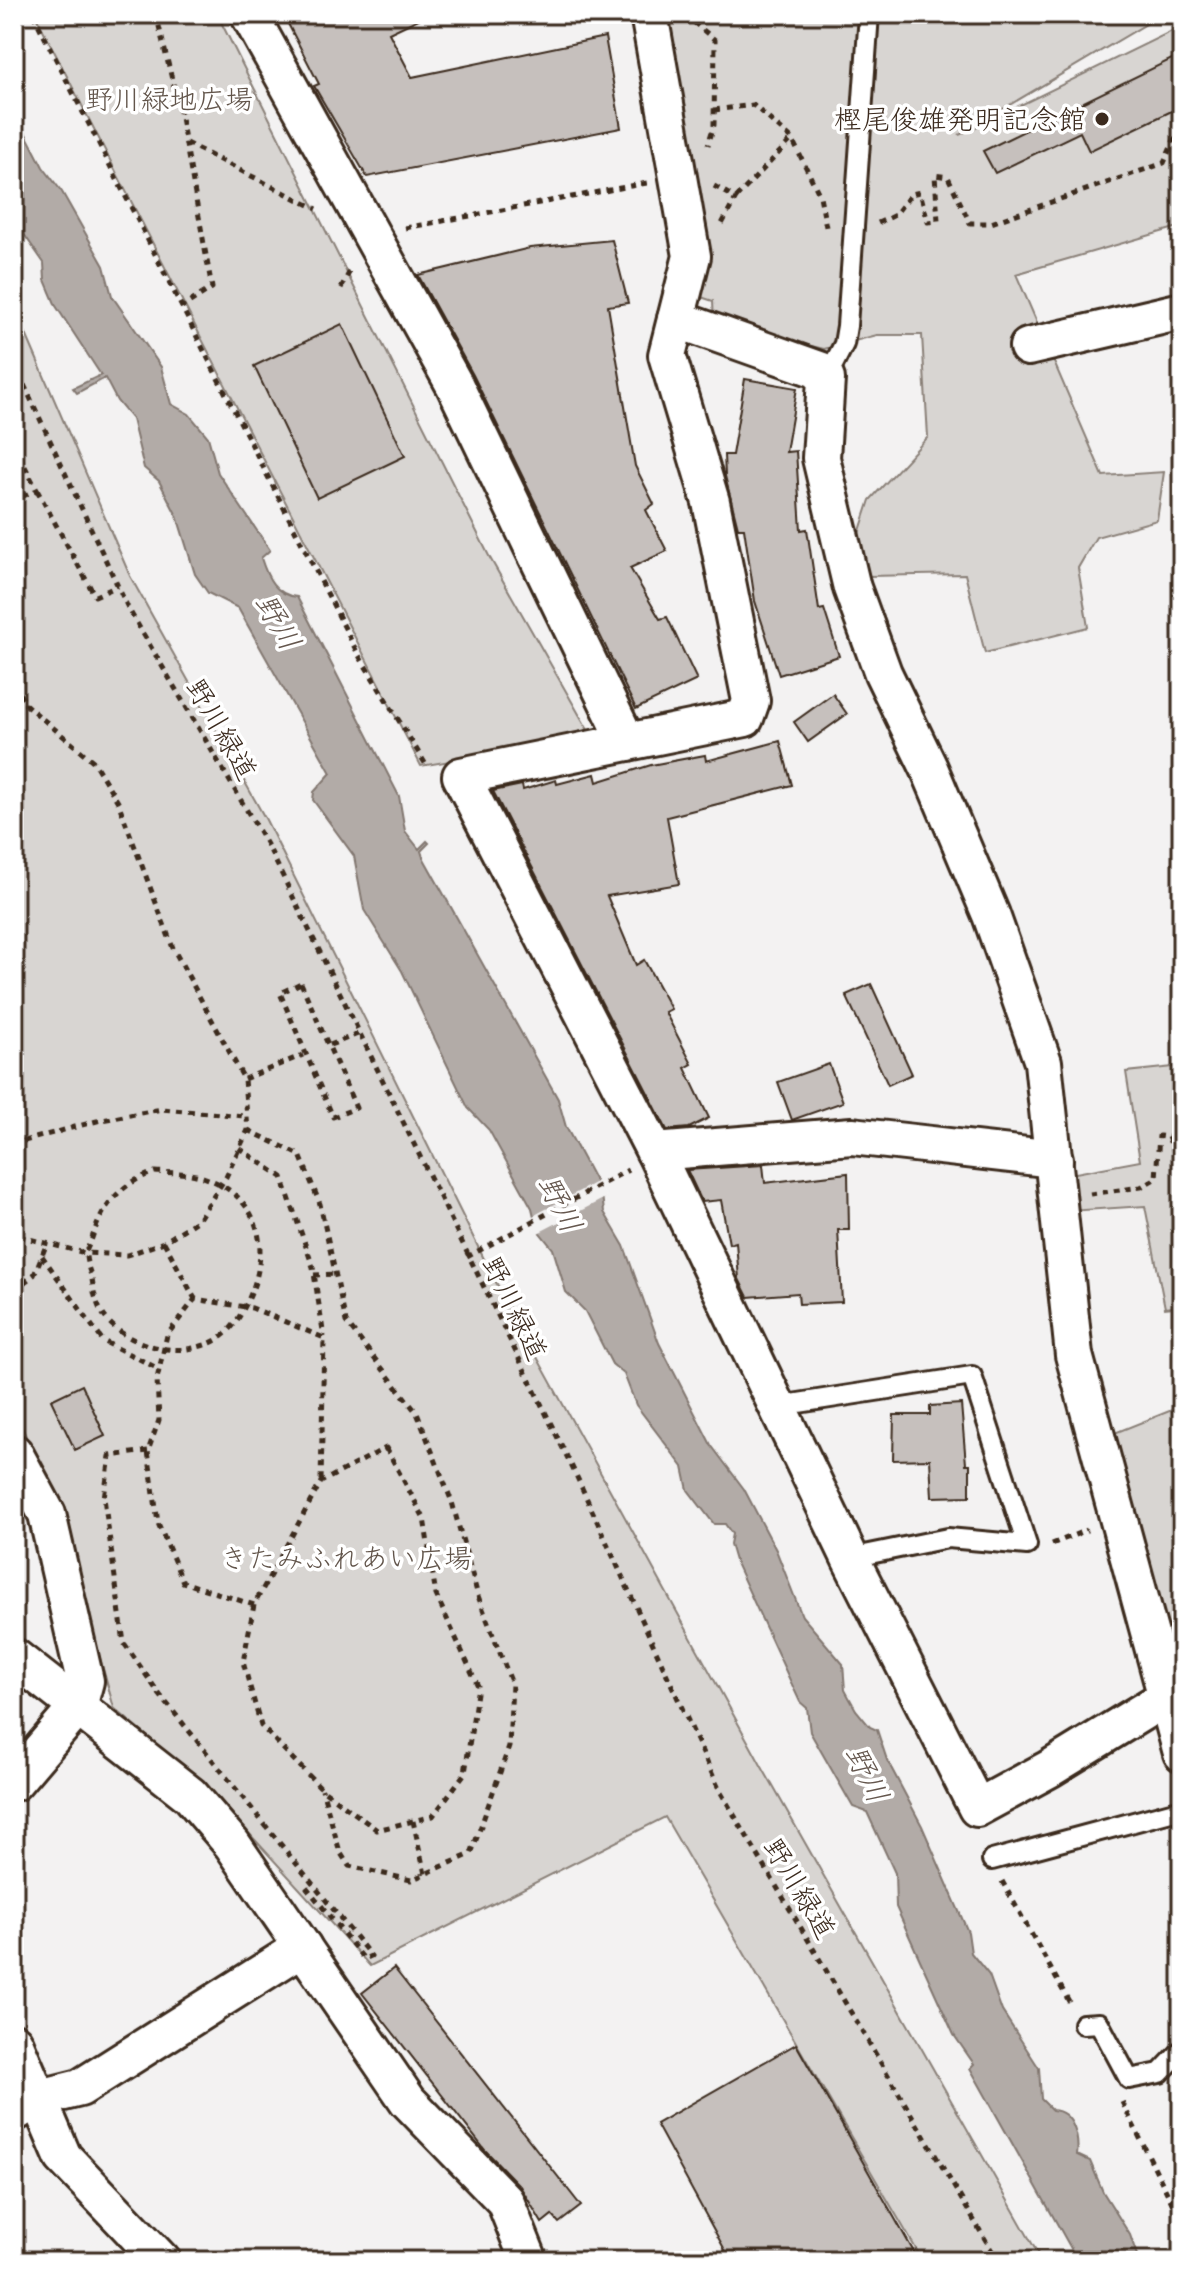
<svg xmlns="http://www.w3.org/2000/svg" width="1196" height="2275" viewBox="0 0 1196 2275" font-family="Dekko,'Klee One',sans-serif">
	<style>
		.green { fill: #d8d5d2; stroke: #8a8078; stroke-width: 2 }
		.water { fill: #b2aba7; stroke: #827770; stroke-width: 2 }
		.pier { fill: #f3f2f2 }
		.building { fill: #c6c0bd; stroke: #3b2a1e; stroke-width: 2 }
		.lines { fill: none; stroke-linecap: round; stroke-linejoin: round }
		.lane-casing { stroke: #3b2a1e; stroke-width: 24 }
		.street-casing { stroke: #3b2a1e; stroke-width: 42 }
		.path { stroke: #3b2a1e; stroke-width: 5; stroke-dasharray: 6 6; stroke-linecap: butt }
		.lane { stroke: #fff; stroke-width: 18 }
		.street { stroke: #fff; stroke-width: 36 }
		.poi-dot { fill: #3b2a1e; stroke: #fff; stroke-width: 3 }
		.labels { text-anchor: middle; stroke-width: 7; stroke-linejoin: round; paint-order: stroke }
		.park-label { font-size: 28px; fill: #62554b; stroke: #fff }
		.poi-label { font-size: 28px; fill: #3b2a1e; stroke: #fff; text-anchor: end }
		.street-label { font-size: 28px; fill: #3b2a1e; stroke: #fff }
		.water-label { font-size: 30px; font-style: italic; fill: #65574e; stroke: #fff }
	</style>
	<rect width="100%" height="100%" fill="#f3f2f2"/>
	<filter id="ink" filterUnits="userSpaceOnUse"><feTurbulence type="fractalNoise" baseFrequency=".0125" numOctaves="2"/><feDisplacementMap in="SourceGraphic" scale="16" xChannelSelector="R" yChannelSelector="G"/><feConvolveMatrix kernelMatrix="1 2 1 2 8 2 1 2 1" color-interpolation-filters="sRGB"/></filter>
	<g filter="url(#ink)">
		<g class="green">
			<polygon points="35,14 217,14 490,558 592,737 421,766"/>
			<polygon points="652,14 1163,14 959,135 1182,26 1182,226 1016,274 1103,476 1164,472 1157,520 1096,537 1078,568 1088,627 985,653 965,574 869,576 856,543 870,500 928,437 922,335 877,335 824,349 714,323 713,301 692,294"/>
			<polygon points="14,306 130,576 266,820 492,1275 762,1767 1042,2261 923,2261 665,1817 370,1966 206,1786 114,1708 58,1509 14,1409"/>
			<polygon points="1182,1066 1182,1306 1165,1308 1145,1206 1069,1211 1070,1174 1140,1161 1126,1072"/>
			<polygon points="1182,1406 1182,1770 1092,1442"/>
		</g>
		<path class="water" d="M14,111L43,167L62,192L104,266L112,296L161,367L171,404L189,414L208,437L218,473L270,550L261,558C267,577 275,595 297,597L399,796L405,831L419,849L427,841L429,843L421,851L423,857L558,1099L566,1127L602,1194L604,1212L624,1246L659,1343L711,1445L744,1489L776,1550L802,1616L843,1664L845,1690L856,1710L870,1727L877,1730L887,1760L922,1826L968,1932L971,1953L989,1975L1002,2011L1039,2068L1041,2099L1052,2110C1075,2111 1079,2141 1077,2155L1090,2161L1103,2192L1130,2235L1139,2261H1078L970,2068L974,2064L954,2035L896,1907L895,1873L867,1812L853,1807L810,1732L807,1708L800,1702L735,1561L730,1544L732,1534L725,1524H714L688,1490L683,1467L636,1405L624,1374L612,1364L585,1311L566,1292L553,1249L537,1229L532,1208L489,1130L468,1108L402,971L364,910L354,856L313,800L314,792L331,773L238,608L208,593L195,574L177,516L159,481L144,468L132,419L117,401L105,378L77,393L73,388L101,375L56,306L45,280L44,263L14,220Z"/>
		<polygon class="pier" points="600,1180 607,1197 536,1234 534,1232 531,1217"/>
		<g class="building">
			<polygon points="283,14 429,14 389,33 412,77 605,37 621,128 367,177 314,86 319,84"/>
			<polygon points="1182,54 1182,106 1089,151 1080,132 995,173 983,151"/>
			<polygon points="612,240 628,303 608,306 635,466 654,504 646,510 667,551 630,568 660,619 667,617 697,680 636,709 473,375 418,275 530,248"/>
			<polygon points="342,324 405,456 317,498 254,366"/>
			<polygon points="745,379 797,388 786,452 796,451 801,530 807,529 819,610 824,609 839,656 779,675 755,601 744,528 738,528 725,476 724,455 732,455"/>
			<polygon points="833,694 847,714 808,742 794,722"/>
			<polygon points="780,741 792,785 667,817 679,884 607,896 636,965 644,960 671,1009 665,1012 692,1064 685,1068 709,1118 689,1128 667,1130 493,791 522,785 523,790 556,780 557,784 595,774 597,782 651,765 705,755 706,761"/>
			<polygon points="871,984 912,1074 888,1085 846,995"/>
			<polygon points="829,1064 843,1102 792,1120 778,1082"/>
			<polygon points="763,1165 765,1183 848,1173 849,1230 838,1230 842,1302 799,1304 798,1293 748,1297 739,1279 736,1242 729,1244 721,1200 702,1202 687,1170"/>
			<polygon points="82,1385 105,1436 75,1450 51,1400"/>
			<polygon points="961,1404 966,1464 970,1464 970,1496 932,1497 930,1459 893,1460 894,1415 930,1415 930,1406"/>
			<polygon points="394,1968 581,2206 559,2223 552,2215 542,2223 520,2186 485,2150 362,1993"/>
			<polygon points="796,2044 919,2261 731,2261 656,2124"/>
		</g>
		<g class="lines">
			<g class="lane-casing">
				<g id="lane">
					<polyline points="826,379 844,344 847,326 869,14"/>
					<polyline points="779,1406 972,1376 1027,1545 948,1538 850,1558"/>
					<polyline points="992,1860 1182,1809"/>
					<polyline points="1083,2024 1099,2023 1129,2079 1160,2073 1182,2050"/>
				</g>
			</g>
			<g class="street-casing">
				<g id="street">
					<polyline points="249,14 454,384 627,742"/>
					<polyline points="649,14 692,256 667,355 711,502 751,701 745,718 461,776 655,1152 850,1558 977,1808 1049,1769 1165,1698"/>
					<polyline points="676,319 822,371 826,379 821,458 852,588 883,673 929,768 991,915 1043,1062 1074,1355 1182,1753"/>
					<polyline points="1028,347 1182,311"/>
					<polyline points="655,1152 852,1136 1054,1159"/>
					<polyline points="14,1453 47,1514 85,1681 78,1707 14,1782"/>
					<polyline points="14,1657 190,1795 232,1844 408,2101 505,2201 529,2261"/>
					<polyline points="14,2042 63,2157 162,2261"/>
					<polyline points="14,2113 36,2099 80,2088 303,1947"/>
				</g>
			</g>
			<g class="path">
				<polyline points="33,14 358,654 428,768"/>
				<polyline points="156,14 180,112 212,288 182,307"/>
				<polyline points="683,20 690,19 715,40 714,125 708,145"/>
				<polyline points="714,110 753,105 792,139 820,196 826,227 830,228"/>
				<polyline points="186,143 317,209"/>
				<polyline points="714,186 736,198 722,224"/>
				<polyline points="736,198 792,139"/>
				<polyline points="878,223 895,215 911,194 920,192 928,222 938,221 935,175 948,177 970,223 991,223 1164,163 1182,122"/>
				<polyline points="405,228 647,183"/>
				<polyline points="341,288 352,267"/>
				<polyline points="14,363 128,608 269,848 576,1475 720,1791 998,2261"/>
				<polyline points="14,445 37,490 14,500"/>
				<polyline points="37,490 95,596 118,586"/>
				<polyline points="14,683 26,705"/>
				<polyline points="14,712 26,705 93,761 118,802 173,948 244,1079 248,1130 226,1177 198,1220 164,1242 127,1255 85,1253 14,1235"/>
				<polygon points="301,983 356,1108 333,1117 280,993"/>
				<polyline points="330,1045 358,1034"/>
				<polyline points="244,1079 303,1055"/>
				<polyline points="248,1130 300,1155 320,1204 346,1322 417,1413 452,1502 478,1596 512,1684 509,1747 471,1854 411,1880 349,1866 340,1852 322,1789"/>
				<polyline points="14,1148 24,1141 97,1121 162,1109 245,1116"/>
				<polyline points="239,1148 282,1177 313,1267 324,1337"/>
				<path d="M155,1172C172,1173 188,1172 203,1177C267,1199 272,1258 243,1310C230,1335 215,1345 187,1349C155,1353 108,1336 97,1302C94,1295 93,1286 92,1279C90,1271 86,1263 86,1255C85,1250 90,1244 92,1238C103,1205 121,1183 155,1172Z"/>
				<polyline points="1090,1194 1141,1187 1156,1178 1159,1136 1168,1137 1182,1170"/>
				<polyline points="164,1242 195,1299"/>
				<polyline points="42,1256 103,1341 159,1369"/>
				<polyline points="467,1257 628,1170"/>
				<polyline points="314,1275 336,1274"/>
				<polyline points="14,1290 34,1275 47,1243"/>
				<polygon points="386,1448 424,1518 436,1595 478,1686 465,1773 433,1816 377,1830 322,1789 261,1726 243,1662 254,1605 321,1482"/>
				<polyline points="148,1451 110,1456 104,1498 124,1643 160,1695 371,1956 364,1959 304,1884"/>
				<polyline points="1052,1544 1087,1530"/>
				<polyline points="254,1605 183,1582 158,1523 148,1451 159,1420 157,1379 167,1335 195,1299 252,1308 324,1338 321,1482"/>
				<polyline points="413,1821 425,1874"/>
				<polyline points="1002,1881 1071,2005"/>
				<polyline points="1122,2102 1182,2223"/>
			</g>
			<use href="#lane" class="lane"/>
			<use href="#street" class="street"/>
		</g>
	</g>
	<circle class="poi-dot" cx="1102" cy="119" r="8"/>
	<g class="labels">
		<g class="park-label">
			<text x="169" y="109">野川緑地広場</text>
			<text x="346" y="1568">きたみふれあい広場</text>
		</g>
		<g class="poi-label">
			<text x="1086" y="129">樫尾俊雄発明記念館</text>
		</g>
		<g class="street-label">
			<text transform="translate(222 729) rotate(60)" y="10">野川緑道</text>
			<text transform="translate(515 1308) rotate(64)" y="10">野川緑道</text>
			<text transform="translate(800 1888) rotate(59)" y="10">野川緑道</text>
		</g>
		<g class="water-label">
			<text transform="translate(278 622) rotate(60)" y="10">野川</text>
			<text transform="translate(560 1204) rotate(63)" y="10">野川</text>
			<text transform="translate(867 1774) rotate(64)" y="10">野川</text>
		</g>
	</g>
	<rect width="1196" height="2275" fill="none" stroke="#fff" stroke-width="48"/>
	<rect x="24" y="24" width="1148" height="2227" fill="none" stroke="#3b2a1e" stroke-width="3" filter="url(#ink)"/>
</svg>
